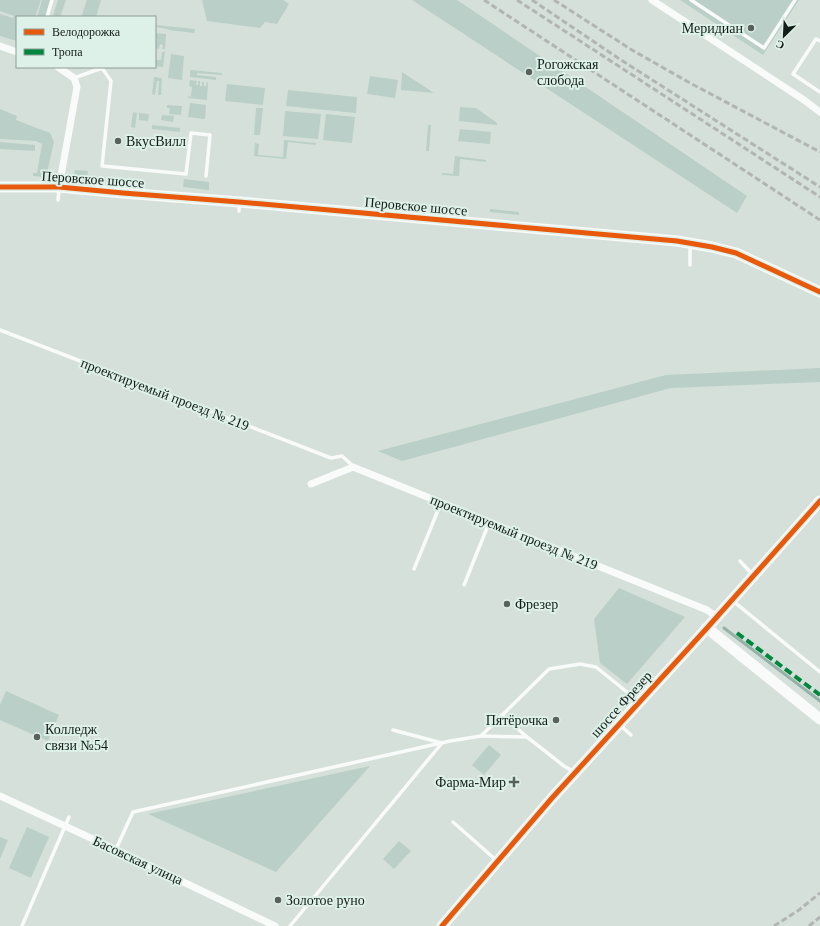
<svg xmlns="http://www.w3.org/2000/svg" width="820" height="926" viewBox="0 0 820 926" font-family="Georgia,serif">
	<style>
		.green { fill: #bacfc7 }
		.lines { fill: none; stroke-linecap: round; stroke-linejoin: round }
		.stream { stroke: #95b2a8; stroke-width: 3 }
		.lane { stroke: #f9fafa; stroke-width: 3.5 }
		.street { stroke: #f9fafa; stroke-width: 7 }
		.secondary { stroke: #f9fafa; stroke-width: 11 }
		.rail { stroke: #b1b5b3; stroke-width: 3; stroke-dasharray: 6 3; stroke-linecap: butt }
		.quiet { stroke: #00873e; stroke-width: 4; stroke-dasharray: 8 4; stroke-linecap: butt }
		.cycleway-casing { stroke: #ddf1e9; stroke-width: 8 }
		.cycleway { stroke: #e8590c; stroke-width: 5 }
		.poi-dot { fill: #58615e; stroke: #ddf1e9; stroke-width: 1.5 }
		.labels { text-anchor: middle; stroke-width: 4; stroke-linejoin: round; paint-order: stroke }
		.poi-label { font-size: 14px; fill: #151d1a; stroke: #ddf1e9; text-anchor: start }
		.street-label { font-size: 14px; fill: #151d1a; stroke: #ddf1e9 }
	</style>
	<rect width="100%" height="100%" fill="#d5e0db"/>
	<g class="green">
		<polygon points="0,0 41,0 35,17 17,17 17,41 0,36 0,14 13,18 14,16 0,11"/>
		<polygon points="42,0 50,0 45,17 37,17"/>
		<polygon points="58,0 66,0 60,17 53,15"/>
		<polygon points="87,0 101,0 96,17 81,17"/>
		<polygon points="202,0 283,0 289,4 277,24 265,22 260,28 207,21"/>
		<polygon points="412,0 457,0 747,196 737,213"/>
		<polygon points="680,0 799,0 763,55"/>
		<polygon points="155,25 195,29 194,33 169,30 168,29 155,27"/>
		<polygon points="155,33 166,34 165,49 162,49 163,45 160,44 159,49 156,48 157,39 155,38"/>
		<polygon points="162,52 165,52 163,67 155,66 155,60 161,60"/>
		<polygon points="171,54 184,56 182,80 168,78"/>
		<polygon points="190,70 222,73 222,75 197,73 197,75 216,77 216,80 190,77"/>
		<polygon points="402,72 434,93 401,90"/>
		<polygon points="370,76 398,80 395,98 367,94"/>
		<polygon points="154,77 162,78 161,95 158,95 159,81 157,81 155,95 152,94"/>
		<polygon points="190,80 197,81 196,85 198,85 198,81 200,81 200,86 202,86 202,82 204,82 204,86 206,86 207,82 208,82 207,100 188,98 188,96 190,97 191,95 192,87 189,86"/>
		<polygon points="227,84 265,88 263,105 225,101"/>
		<polygon points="288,90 357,97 356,113 286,106"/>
		<polygon points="190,103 206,105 205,119 188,117"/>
		<polygon points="167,105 182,106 181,115 169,114 170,108 167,108"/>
		<polygon points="460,107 476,108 497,123 497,125 459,121"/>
		<polygon points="256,108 263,108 260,135 254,135"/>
		<polygon points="0,109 17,116 16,120 50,133 54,142 46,177 33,176 33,173 37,173 42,144 36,141 0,139"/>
		<polygon points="285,111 321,114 318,139 283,136"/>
		<polygon points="133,112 137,113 135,128 131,127"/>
		<polygon points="139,113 149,114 148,121 139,120"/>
		<polygon points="326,114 355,117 352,143 323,140"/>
		<polygon points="162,115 174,116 173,122 161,120"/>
		<polygon points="152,125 180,128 180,132 152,129"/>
		<polygon points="428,125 431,125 429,151 426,151"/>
		<polygon points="460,129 491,132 490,144 458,141"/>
		<polygon points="284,140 316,143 316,145 288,142 286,159 254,156 255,143 259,144 258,155 283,157"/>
		<polygon points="0,142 35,145 35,151 0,149"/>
		<polygon points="455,156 486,160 486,162 460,159 459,176 442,175 442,173 453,174"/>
		<polygon points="75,170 88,171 87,180 73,178"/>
		<polygon points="184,179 209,182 209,190 183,187"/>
		<polygon points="490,209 519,212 519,215 490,212"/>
		<polygon points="820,368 820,382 671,388 402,461 378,451 666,375"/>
		<polygon points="619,588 685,617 627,684 600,663 594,619"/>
		<polygon points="6,691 59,715 48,741 0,720 0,705"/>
		<polygon points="489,745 501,755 484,775 472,765"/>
		<polygon points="370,766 276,872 148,814"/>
		<polygon points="27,827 49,837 31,878 9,868"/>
		<polygon points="0,837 8,840 0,859"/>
		<polygon points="399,841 411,851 394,869 383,859"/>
	</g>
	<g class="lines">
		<polyline class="stream" points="724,628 820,701"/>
		<g class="lane">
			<polyline points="691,0 764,48 795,0"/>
			<polyline points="47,17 52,0"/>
			<polyline points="820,41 816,39 793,74 820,92"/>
			<polyline points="74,78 102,68 111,81 102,166 186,174 191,133 210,135 206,176"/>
			<polyline points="58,200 59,189"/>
			<polyline points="239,211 239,203"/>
			<polyline points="690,246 690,265"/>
			<polyline points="0,330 331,458 342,456 353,466"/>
			<polyline points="740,561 753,575"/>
			<polyline points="414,569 441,503"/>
			<polyline points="464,585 489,523"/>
			<polyline points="733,601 820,672"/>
			<polyline points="502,715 527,737"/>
			<polyline points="620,725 631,735"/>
			<polyline points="481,736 527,737 564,766 574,772"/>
			<polyline points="453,822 496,860"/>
			<polyline points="116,849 133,812 450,741 481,736 549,669 580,664 596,667 638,701"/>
			<polyline points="22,926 69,817"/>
			<polyline points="290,926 442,743 393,730"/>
		</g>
		<g class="street">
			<polyline points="652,0 804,100 820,112"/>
			<polyline points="0,46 17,52"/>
			<polyline points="58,67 74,78 77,87 59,187"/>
			<polyline points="311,484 353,467 707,610 717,617"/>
			<polyline points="0,796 123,853 275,926"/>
		</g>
		<g class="secondary">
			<polyline points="0,187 59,187 123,193 239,202 677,241 712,247 736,253 820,292"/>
			<polyline points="707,628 820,719"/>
			<polyline points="442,926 552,798 707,628 820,501"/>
		</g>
		<g class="rail">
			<polyline points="484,0 820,220"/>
			<polyline points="517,0 820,197"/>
			<polyline points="532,0 621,60 820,187"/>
			<polyline points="554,0 632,50 690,83 820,152"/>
			<polyline points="774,926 799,910 820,893"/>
			<polyline points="809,926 820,917"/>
		</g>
		<polyline class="quiet" points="737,633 820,695"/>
		<g class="cycleway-casing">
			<g id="cycleway">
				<polyline points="0,187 59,187 123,193 239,202 677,241 712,247 736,253 820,292"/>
				<polyline points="442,926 552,798 707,628 820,501"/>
			</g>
		</g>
		<use href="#cycleway" class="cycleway"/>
	</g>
	<g class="poi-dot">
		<circle cx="751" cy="28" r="4"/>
		<circle cx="529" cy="72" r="4"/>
		<circle cx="118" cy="141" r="4"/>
		<circle cx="507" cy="604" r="4"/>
		<circle cx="556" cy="720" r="4"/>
		<circle cx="37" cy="737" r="4"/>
		<path d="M512 776h4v4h4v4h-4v4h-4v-4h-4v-4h4z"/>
		<circle cx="278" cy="900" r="4"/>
	</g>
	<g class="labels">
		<g class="poi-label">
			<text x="743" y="33" text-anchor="end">Меридиан</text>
			<text x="537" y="69">Рогожская<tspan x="537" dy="16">слобода</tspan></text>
			<text x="126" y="146">ВкусВилл</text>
			<text x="515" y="609">Фрезер</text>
			<text x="548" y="725" text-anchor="end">Пятёрочка</text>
			<text x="45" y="734">Колледж<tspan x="45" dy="16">связи №54</tspan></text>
			<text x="506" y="787" text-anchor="end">Фарма-Мир</text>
			<text x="286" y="905">Золотое руно</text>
		</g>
		<g class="street-label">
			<text transform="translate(93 179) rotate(4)" y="5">Перовское шоссе</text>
			<text transform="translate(416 206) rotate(5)" y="5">Перовское шоссе</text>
			<text transform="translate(165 394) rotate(21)" y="5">проектируемый проезд № 219</text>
			<text transform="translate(514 532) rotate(22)" y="5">проектируемый проезд № 219</text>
			<text transform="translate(621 704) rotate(-48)" y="5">шоссе Фрезер</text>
			<text transform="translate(138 860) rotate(25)" y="5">Басовская улица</text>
		</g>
	</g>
	<rect x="16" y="16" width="140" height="52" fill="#ddf1e9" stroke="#8d9c96"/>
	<rect x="24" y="29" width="20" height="6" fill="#e8590c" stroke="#8d9c96"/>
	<text x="52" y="36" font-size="12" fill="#151d1a">Велодорожка</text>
	<rect x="24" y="49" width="20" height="6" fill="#00873e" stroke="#8d9c96"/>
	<text x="52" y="56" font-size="12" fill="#151d1a">Тропа</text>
	<g transform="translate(784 36) rotate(204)" stroke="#ddf1e9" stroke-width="3" paint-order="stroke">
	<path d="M0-3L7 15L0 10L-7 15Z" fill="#151d1a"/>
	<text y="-6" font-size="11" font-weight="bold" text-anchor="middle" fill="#151d1a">С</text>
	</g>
</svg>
